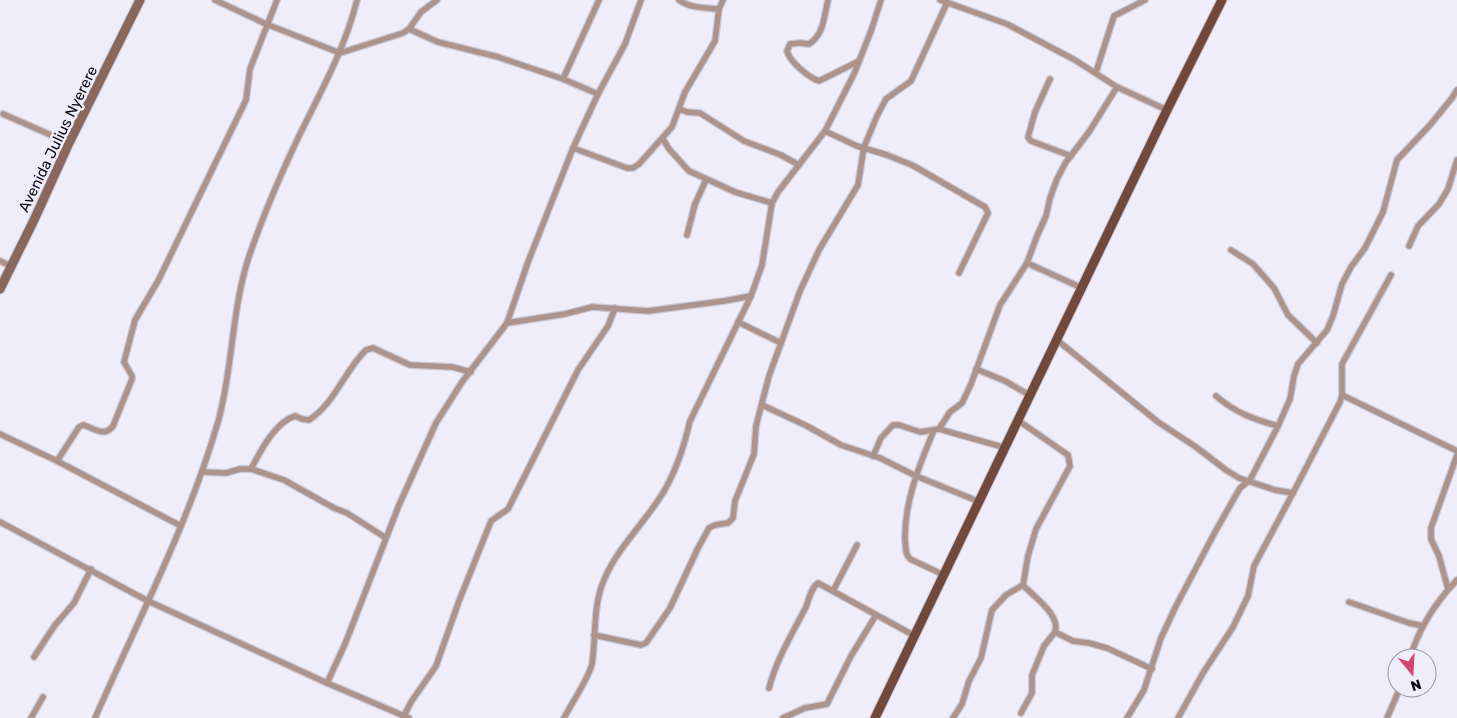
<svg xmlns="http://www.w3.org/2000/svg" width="1457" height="718" viewBox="0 0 1457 718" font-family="Rubik,sans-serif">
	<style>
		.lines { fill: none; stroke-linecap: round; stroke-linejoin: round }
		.street-casing { stroke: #ccc9d6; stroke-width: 8 }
		.secondary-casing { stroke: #ccc9d6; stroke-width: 11 }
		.primary-casing { stroke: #ccc9d6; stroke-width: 11 }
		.street { stroke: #ac938c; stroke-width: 5.5 }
		.secondary { stroke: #8a675d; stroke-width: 9 }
		.primary { stroke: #71483c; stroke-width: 9 }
		.labels { text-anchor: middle; stroke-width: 5; stroke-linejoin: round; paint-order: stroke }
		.street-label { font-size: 15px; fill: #0d0b12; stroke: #f0edfb }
	</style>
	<rect width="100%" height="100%" fill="#f0edfb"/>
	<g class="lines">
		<g class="street-casing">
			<g id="street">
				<polyline points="215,0 266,24 340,53 403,33 409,29 421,12 437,0"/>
				<path d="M679,0C689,8 706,8 719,9"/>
				<path d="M828,0C824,16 824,35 809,44L800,43L790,44L787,51C790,62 808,77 819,81L859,61"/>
				<polyline points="940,0 1007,24 1075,60 1117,87 1167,110"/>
				<polyline points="409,29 438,42 498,57 563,79 598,94"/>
				<polyline points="1096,72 1114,16 1145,0"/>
				<polyline points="563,79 599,0"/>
				<polyline points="1050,79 1035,112 1028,137 1031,141 1071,156"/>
				<polyline points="679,109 687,112 700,113 744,141 781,155 799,165"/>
				<polyline points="3,114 69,143"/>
				<polyline points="825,131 857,146 887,155 912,165 985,207 988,213 959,273"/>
				<polyline points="663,139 669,149 689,171 735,192 772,203"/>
				<polyline points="573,148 598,94 625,44 641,0"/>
				<polyline points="687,235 695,204 706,180"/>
				<polyline points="1409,246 1418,226 1439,204 1448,189 1457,160"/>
				<polyline points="1231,250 1253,264 1274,288 1288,315 1317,343"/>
				<polyline points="0,261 11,266"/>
				<polyline points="1027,263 1037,236 1046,216 1050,198 1057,179 1066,162 1089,132 1117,87"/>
				<polyline points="738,322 781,343"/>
				<polyline points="507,323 565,314 592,307 648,311 724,301 751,296"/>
				<polyline points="1057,340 1158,422 1196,447 1226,470 1239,478 1275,490 1293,493 1340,402 1342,395 1342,364 1391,275"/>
				<polyline points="976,369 1005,381 1031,396"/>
				<polyline points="1342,395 1457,451"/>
				<path d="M1216,396C1236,413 1253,419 1278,426"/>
				<polyline points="762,405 807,426 841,445 880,458 916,476 980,502"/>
				<polyline points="939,429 950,412 962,403 971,384 1000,305 1027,263 1082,288"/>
				<path d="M934,430C919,466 904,502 905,541C906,548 905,554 910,559L944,575"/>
				<polyline points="0,434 57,461 181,526"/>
				<polyline points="873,456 881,438 893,425 899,425 920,432 939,429 1006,448"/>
				<path d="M57,461L79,427L83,425C94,428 104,438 113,426L132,379V376L124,362L135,320L158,281L246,100L250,69L277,0"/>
				<path d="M251,469C260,452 275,422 295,416L302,419L309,420C336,402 344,371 366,350L373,348L410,365L452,367L471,372"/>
				<polyline points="203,472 226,473 240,469 251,469 284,480 334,508 347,513 386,538"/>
				<polyline points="0,522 148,601 327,683 409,718"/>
				<path d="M1023,585C1033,596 1061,615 1055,632L1073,641L1089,643L1107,648L1152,669"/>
				<polyline points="1448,589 1439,556 1431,539 1431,528 1457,455"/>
				<polyline points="833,591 857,545"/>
				<polyline points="1349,602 1409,623 1423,626"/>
				<polyline points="594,635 641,645 646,643 670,608 698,548 709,528 715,525 728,523 733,518 735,501 754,454 756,426 769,376 800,291 819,250 858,185 864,147 877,116 886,99 911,81 947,3"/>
				<polyline points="34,657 55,625 74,603 91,569"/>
				<path d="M1410,658C1419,628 1435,603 1457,580"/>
				<polyline points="327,683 345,644 399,505 436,423 462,382 507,323 528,262 573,148 627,168 633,168 639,164 672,127 685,92 715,41 719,9 723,0"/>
				<path d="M769,688C777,658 792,634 806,607C809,599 811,588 818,583L915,636"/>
				<polyline points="1021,713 1032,693 1032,675 1044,646 1055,632"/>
				<polyline points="31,718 43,697"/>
				<path d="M95,718C138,620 188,525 218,422C234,365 231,304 252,248C265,211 281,174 298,138C320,93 345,49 357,0"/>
				<polyline points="403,718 411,702 436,666 459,601 491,521 508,509 578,370 608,326 615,308"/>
				<path d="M564,718C571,704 589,678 592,664C596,638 593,610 602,585C614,552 640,528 659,499C674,477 684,447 690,421L751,296L762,265L772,203L778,192L825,131L854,74L871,31L881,0"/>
				<polyline points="783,718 805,708 827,704 851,656 876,615"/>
				<polyline points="953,718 962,704 969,681 981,658 992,610 1006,595 1023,585 1028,556 1036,529 1070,466 1068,455 1019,421"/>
				<polyline points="1127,718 1144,690 1161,638 1176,606 1215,532 1240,488 1250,480 1278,426 1290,399 1294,376 1298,364 1327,330 1333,316 1342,284 1351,267 1365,248 1383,212 1397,160 1430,125 1452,98 1457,90"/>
				<polyline points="1178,718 1203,673 1233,627 1248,596 1254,566 1293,493"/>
				<polyline points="1387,718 1400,688"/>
			</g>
		</g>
		<g class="secondary-casing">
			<polyline id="secondary" points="0,289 34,220 69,143 140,0"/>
		</g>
		<g class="primary-casing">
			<polyline id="primary" points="875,718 1167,110 1222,0"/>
		</g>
		<use href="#street" class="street"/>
		<use href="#secondary" class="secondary"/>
		<use href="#primary" class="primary"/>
	</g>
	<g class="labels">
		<g class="street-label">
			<text transform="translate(58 139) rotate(-64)" y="5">Avenida Julius Nyerere</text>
		</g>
	</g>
	<g transform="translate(1412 673) rotate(162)"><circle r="24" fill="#f0edfb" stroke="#95939e"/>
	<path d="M0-4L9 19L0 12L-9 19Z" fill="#d14474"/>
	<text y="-8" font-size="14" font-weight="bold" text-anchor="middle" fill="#0d0b12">N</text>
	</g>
</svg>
